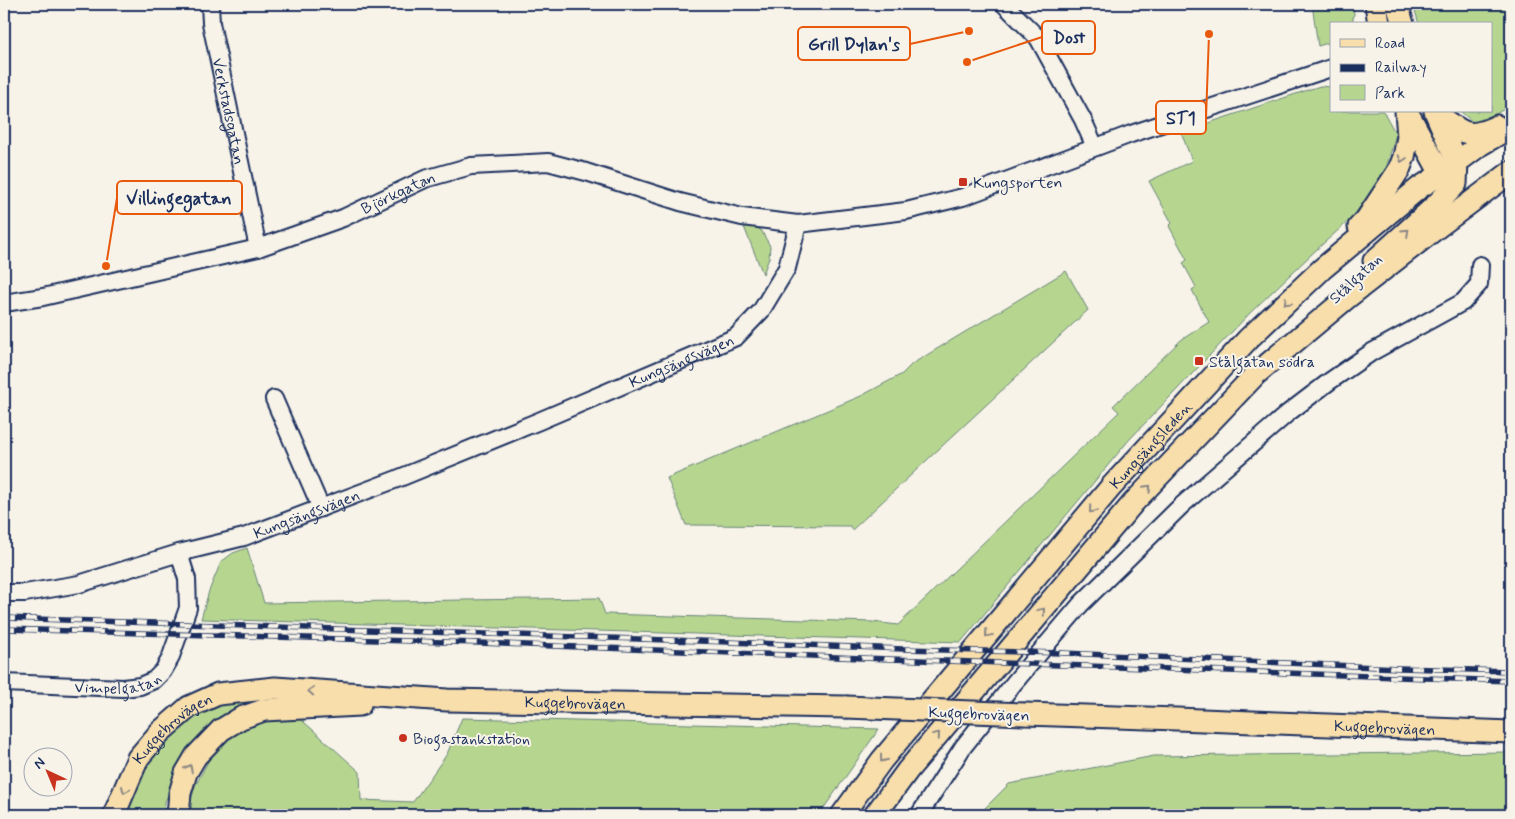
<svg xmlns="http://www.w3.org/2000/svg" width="1515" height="819" viewBox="0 0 1515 819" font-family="Mynerve,sans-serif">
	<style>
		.green { fill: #b6d690; stroke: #688277 }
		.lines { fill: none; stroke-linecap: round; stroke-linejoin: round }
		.minor-casing { stroke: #1b2f5e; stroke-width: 20 }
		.major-casing { stroke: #1b2f5e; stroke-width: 25 }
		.minor { stroke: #f7f3e8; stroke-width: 16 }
		.major { stroke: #f8deab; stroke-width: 21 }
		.rail-casing { stroke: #1b2f5e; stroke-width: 5.5 }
		.rail { stroke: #f7f3e8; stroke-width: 4; stroke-dasharray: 11; stroke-linecap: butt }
		.major-bridge-casing { stroke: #1b2f5e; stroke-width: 25; stroke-linecap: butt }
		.major-bridge { stroke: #f8deab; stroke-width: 21 }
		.oneway { stroke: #8a8684 }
		.poi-dot { fill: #c8321e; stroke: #f7f3e8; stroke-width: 2 }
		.labels { text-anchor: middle; stroke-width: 4; stroke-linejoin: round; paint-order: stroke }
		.street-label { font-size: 16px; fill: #1b2f5e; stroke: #f7f3e8 }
		.poi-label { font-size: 16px; fill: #1b2f5e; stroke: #f7f3e8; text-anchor: start }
		.leader { fill: none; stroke: #e8590c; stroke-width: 2 }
		.callout-dot { fill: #e8590c; stroke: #f7f3e8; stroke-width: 2 }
		.callout { fill: #f7f3e8; stroke: #e8590c; stroke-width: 2 }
		.callout-label { font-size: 18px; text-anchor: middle; font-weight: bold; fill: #1b2f5e }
	</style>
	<rect width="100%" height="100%" fill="#f7f3e8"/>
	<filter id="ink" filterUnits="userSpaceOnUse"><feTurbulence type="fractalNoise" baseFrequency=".02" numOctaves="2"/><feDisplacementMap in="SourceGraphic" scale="10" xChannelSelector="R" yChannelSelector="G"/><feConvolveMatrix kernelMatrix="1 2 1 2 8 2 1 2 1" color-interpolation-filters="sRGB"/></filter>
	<g filter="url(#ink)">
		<g class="green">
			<polygon points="1312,4 1353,4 1354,14 1352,24 1331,24 1331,42 1318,46"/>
			<polygon points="1413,4 1511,4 1511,105 1494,115 1474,123 1460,111 1491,111 1491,24 1419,24"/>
			<polygon points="1320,86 1331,87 1331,111 1383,111 1396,134 1385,172 1352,218 1316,250 1250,313 1129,440 961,642 201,619 209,591 221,562 233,553 247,548 264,603 599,598 605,614 873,622 898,625 1119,412 1113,406 1181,340 1209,322 1192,290 1196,287 1183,263 1187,260 1169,226 1172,223 1149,181 1192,161 1181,132"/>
			<polygon points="742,222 761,230 770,246 769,258 763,274"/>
			<polygon points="1066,271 1088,310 852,530 850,526 686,525 667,478 861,396 902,374 912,364"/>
			<polygon points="325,695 264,706 176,775 165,802 163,815 127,815 147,760 183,720 230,700"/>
			<polygon points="295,714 360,772 361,800 413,802 447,754 462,718 879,729 819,815 187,815 195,786 211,756 232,735 250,723"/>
			<polygon points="1511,752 1511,815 978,815 1009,784 1154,756"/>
		</g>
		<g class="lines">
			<g class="minor-casing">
				<g id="minor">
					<path id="s1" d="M210,4L211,23L258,248"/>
					<polyline points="1004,4 1038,38 1083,120 1095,147"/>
					<path id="s2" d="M4,303L43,297L258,248L343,218L425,179L471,166L548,162L586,172L680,202L742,217L798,224L906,211L963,197L1131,134L1331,68"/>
					<polyline points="274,399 321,508"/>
					<path id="s3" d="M4,593H25L79,584L179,553L244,537L397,479L539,421L736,337L761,311L787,268L798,224"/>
					<path id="s4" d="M4,683L123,688L140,686L154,680L163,671L170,659L188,608L187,579L179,553"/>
					<polyline points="919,815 963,747 1014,683 1081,604 1181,506 1288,413 1330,381 1372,352 1463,302 1479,284 1480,265"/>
				</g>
			</g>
			<g class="major-casing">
				<g id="major">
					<polyline points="1376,4 1379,24"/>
					<polyline points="1397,4 1403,24"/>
					<path d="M1436,113C1463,132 1465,141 1497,126"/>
					<polyline points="1409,115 1441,174 1451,181"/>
					<polyline points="1359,227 1366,220 1399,170 1404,157 1408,137 1406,111"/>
					<polyline points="1374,261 1435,206 1456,184 1457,162 1435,111"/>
					<path id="s5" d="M1025,714L1177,719L1511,732"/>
					<path id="s6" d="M114,815L138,758L160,732L189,707L218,694L275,688L447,700L846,707"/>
					<polyline points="178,815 180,793 186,773 196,756 221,730 241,718 264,710 360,705"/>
					<path id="s7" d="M842,815L882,760L1111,487L1248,339L1322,269L1419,188L1441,174L1480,145L1511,127"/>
					<polyline points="875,815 908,770 1134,502 1256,374 1348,297 1438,227 1511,172"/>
				</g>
			</g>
			<use href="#minor" class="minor"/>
			<use href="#major" class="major"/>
			<g class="rail-casing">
				<g id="rail">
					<polyline points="4,618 729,642 903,649 1063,653 1399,668 1511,671"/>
					<polyline points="4,629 479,643 862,658 1511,681"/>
				</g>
			</g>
			<use href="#rail" class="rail"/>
			<g class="major-bridge-casing">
				<polyline id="major-bridge" points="846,707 1025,714"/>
			</g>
			<use href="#major-bridge" class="major-bridge"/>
		</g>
		<defs><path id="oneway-chevron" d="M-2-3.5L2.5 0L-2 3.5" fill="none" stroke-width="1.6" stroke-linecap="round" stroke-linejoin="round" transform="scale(1.25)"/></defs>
		<g class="oneway">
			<use href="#oneway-chevron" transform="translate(1402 159) rotate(108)"/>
			<use href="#oneway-chevron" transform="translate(1406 232) rotate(-43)"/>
			<use href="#oneway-chevron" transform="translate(1287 302) rotate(136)"/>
			<use href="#oneway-chevron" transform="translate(1148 488) rotate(-47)"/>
			<use href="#oneway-chevron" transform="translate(1092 510) rotate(130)"/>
			<use href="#oneway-chevron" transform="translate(1042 611) rotate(-50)"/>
			<use href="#oneway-chevron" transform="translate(988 634) rotate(130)"/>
			<use href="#oneway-chevron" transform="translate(311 691) rotate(-176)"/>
			<use href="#oneway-chevron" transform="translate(937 735) rotate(-50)"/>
			<use href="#oneway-chevron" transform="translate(883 759) rotate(128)"/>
			<use href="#oneway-chevron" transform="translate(189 768) rotate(-63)"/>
			<use href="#oneway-chevron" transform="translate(125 790) rotate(113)"/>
		</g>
	</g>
	<g class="poi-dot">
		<rect x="958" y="177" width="10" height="10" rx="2.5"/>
		<rect x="1194" y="356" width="10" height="10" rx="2.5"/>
		<circle cx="403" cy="738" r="5"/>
	</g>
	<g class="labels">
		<g class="street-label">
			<text dy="6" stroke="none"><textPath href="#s1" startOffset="109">Verkstadsgatan</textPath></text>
			<text dy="6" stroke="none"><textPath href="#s2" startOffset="411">Björkgatan</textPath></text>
			<text transform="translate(1355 278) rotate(-43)" y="6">Stålgatan</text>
			<text dy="6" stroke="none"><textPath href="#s3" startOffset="719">Kungsängsvägen</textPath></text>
			<text dy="6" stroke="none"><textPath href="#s7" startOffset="482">Kungsängsleden</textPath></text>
			<text dy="6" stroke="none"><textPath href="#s3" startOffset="314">Kungsängsvägen</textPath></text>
			<text dy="6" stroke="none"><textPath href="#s4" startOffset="114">Vimpelgatan</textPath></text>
			<text dy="6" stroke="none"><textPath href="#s6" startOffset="524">Kuggebrovägen</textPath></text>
			<text transform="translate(979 713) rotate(2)" y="6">Kuggebrovägen</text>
			<text dy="6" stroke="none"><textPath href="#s5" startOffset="360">Kuggebrovägen</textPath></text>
			<text dy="6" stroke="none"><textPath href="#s6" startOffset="108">Kuggebrovägen</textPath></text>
		</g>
		<g class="poi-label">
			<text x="973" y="188">Kungsporten</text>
			<text x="1209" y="367">Stålgatan södra</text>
			<text x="413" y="744">Biogastankstation</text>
		</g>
	</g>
	<path class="leader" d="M967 62L1042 37M969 31L910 44M1209 34L1206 118M106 266L117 198"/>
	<g class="callout-dot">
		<circle cx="967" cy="62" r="5"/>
		<circle cx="969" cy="31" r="5"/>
		<circle cx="1209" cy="34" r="5"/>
		<circle cx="106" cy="266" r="5"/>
	</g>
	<g class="callout">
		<rect x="1042" y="21" width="53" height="33" rx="5"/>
		<rect x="798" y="27" width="112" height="33" rx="5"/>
		<rect x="1156" y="101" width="50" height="33" rx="5"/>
		<rect x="117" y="181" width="125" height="33" rx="5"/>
	</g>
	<g class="callout-label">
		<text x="1069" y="43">Dost</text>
		<text x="854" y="50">Grill Dylan's</text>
		<text x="1181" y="124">ST1</text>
		<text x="179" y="204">Villingegatan</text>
	</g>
	<rect width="1515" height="819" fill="none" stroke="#f7f3e8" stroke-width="20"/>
	<rect x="10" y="10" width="1495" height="799" fill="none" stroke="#1b2f5e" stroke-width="2" filter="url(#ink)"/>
	<rect x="1330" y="22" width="162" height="90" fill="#f7f3e8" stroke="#9fa5b1"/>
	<rect x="1340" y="39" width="25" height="8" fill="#f8deab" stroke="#9fa5b1"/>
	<text x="1375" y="48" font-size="15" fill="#1b2f5e">Road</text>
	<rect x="1340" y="64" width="25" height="8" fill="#1b2f5e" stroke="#9fa5b1"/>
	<text x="1375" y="72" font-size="15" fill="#1b2f5e">Railway</text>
	<rect x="1340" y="85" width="25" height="15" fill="#b6d690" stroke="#9fa5b1"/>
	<text x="1375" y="98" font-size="15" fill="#1b2f5e">Park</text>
	<g transform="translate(48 772) rotate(316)"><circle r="24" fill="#f7f3e8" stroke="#9fa5b1"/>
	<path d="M0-4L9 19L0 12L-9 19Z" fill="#c8321e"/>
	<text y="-8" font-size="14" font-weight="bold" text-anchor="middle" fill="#1b2f5e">N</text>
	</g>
</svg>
